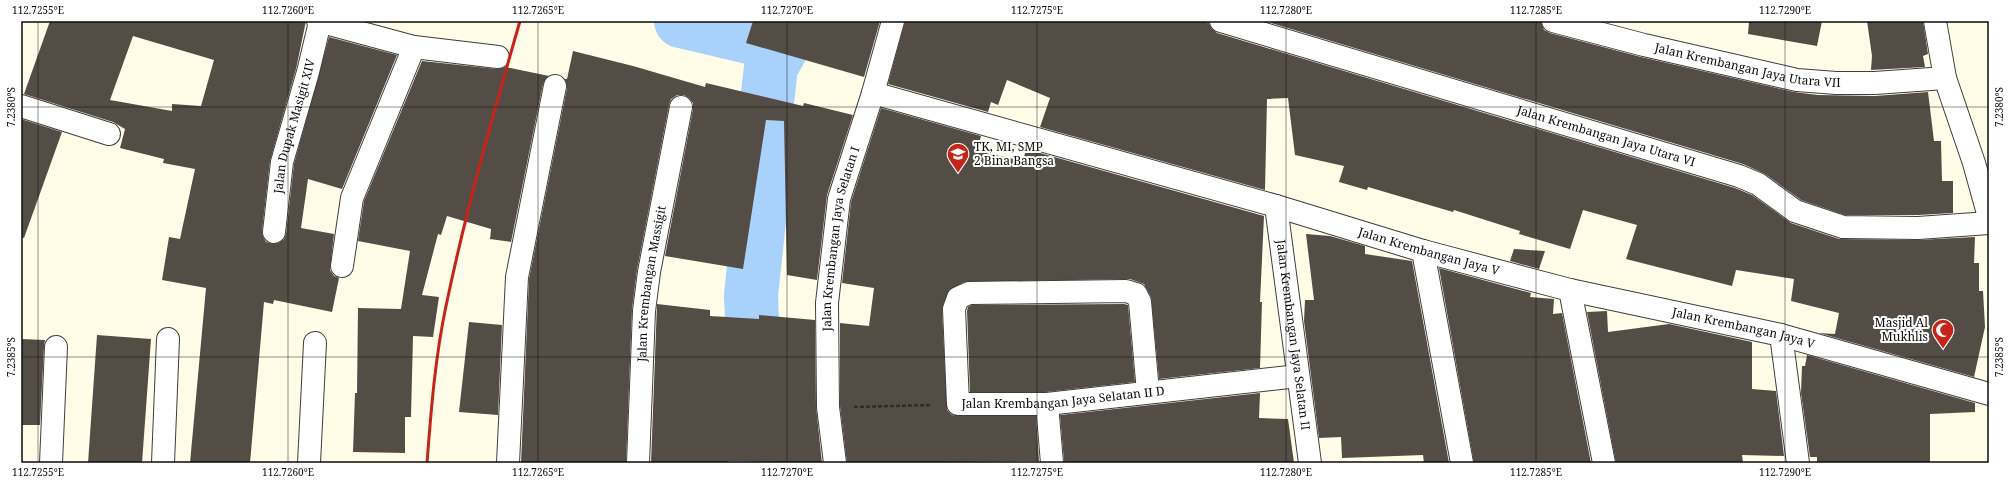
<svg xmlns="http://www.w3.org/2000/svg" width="2010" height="484" viewBox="0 0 2010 484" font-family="'Noto Serif',serif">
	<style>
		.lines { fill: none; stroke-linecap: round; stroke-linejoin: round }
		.river { stroke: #a8d2fb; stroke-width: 54 }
		.building { fill: #544d46; fill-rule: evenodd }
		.street-casing { stroke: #3e3e3e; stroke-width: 24 }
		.path { stroke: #2d2d2d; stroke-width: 2.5; stroke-dasharray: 4 2; stroke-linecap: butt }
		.street { stroke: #fff; stroke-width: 22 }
		.rail { stroke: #c52518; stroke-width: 3 }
		.ticks { fill: none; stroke: #0b0b0b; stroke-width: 1; stroke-opacity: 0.45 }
		.labels { text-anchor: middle; stroke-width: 4; stroke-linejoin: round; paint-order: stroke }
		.street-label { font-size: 12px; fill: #0b0b0b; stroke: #fff }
		.poi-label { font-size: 12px; fill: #0b0b0b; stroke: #fff; text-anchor: start }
		.neatline { fill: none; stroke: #0b0b0b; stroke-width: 1.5 }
		.ticks-label { font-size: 10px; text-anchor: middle; fill: #0b0b0b }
	</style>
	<rect width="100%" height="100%" fill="#fffde8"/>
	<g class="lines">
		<polyline class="river" points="681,21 783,45 771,67 766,111 761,202 751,295 753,345 740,418 739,463"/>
	</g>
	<g class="building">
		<path d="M50,21H306L296,69L270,161L262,231L263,237L266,242L273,244L279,243L284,239L286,234L294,164L329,37L397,55L342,189L308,179L301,228L334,234L330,270L334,276L339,278L332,312L274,300L273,304L264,302L250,463H190L206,288L162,280L169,237L180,239L195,169L163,163L164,159L120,148L125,129L113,122L24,94ZM133,36L214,60L201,106L172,104V111L110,100Z"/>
		<polygon points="753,21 880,21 864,77 746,43"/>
		<polygon points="905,21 1201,21 1209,23 1212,29 1217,33 1735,188 1752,195 1791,223 1839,239 1918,240 1975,237 1974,263 1979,263 1979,291 1983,291 1985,327 1974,377 1819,333 1835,334 1839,313 1791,301 1794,279 1736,270 1732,286 1626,259 1637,225 1583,210 1570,249 1519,234 1520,231 1454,210 1453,212 1368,187 1367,190 1339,182 1344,166 1295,155 1288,98 1267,99 1265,190 1040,127 1050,98 1007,80 998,105 991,102 988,112 888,84"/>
		<polygon points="1272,21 1541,21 1544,30 1550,33 1641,57 1794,92 1818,95 1875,96 1928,92 1934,141 1941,141 1942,181 1953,181 1953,213 1918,215 1845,215 1801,200 1765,174 1743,164 1271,23"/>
		<polygon points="1749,21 1822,21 1817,46 1748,34"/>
		<polygon points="1867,21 1923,21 1928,54 1923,56 1925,67 1871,70 1872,56"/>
		<polygon points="573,51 633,66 705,87 706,83 803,106 804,103 853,115 827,195 817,280 787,275 784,121 766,120 743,269 665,256 693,109 693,103 689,98 684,95 677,95 671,99 669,105 637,270 632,309 626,463 521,463 529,279 567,88 565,79 567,79"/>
		<polygon points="422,61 497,69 505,67 549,76 543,84 511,242 490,239 491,229 447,216 441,235 438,234 422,295 439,297 433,337 413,336 411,417 405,417 405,453 353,452 355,393 357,393 358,308 401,309 410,251 358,241 364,201"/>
		<polygon points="881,108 981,136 977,151 1023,161 1026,149 1264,216 1260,302 1262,302 1260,368 1159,379 1151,297 1144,284 1130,279 964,282 949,290 942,309 947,410 952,415 958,416 1036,416 1039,461 847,463 840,406 840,323 869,326 874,288 842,283 851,202"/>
		<polygon points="21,119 62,132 24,238 21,237"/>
		<polygon points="1306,234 1330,236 1365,246 1365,254 1412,261 1449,463 1424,463 1423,455 1342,458 1341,437 1319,438 1304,321 1305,300 1314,300"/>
		<polygon points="1514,249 1545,251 1539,269 1510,261"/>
		<polygon points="1439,268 1531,293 1530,297 1554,299 1553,314 1562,313 1591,463 1474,463"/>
		<polygon points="657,304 710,310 710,316 759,319 759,315 815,320 816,407 822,463 728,461 728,463 651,463"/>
		<polygon points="1124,304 1128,305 1135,382 1046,392 970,392 967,311 968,307 972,305"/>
		<polygon points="1607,311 1608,332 1669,324 1752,342 1752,389 1776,391 1784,456 1742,455 1743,463 1616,463 1587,312"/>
		<polygon points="469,322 502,325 498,415 459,412"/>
		<polygon points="97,335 151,339 142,463 88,463"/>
		<polygon points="21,339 45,340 44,346 40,425 21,425"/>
		<polygon points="1807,355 1975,403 1975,412 1930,414 1930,463 1817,463 1817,457 1810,457 1801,393 1802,366 1805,366"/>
		<polygon points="1260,393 1259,418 1288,419 1294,463 1065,463 1064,461 1060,415"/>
	</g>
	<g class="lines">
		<g class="street-casing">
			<g id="street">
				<polyline points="318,21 414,47 498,57"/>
				<path id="s1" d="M1221,21L1739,176L1758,184L1795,211L1843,227L1918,228L1989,223"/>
				<path id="s2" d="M1553,21L1644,45L1797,80L1836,83H1875L1945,78"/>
				<polyline points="1935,21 1945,78 1974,163 1989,217"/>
				<path id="s3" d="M873,93L1276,206L1423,251L1570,290L1781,335L1989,394"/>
				<polyline points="21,106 109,134"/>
				<path id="s4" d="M1276,206L1310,463"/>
				<path id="s5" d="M274,232L282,162L308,72L320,22"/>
				<polyline points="1423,251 1462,463"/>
				<polyline points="342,266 352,198 414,47"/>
				<polyline points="1570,290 1604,463"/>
				<polyline points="1781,335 1798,463"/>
				<path id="s6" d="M1148,392L1140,302L1136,294L1126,291L969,293L958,298L954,309L958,404H1047L1298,376"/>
				<polyline points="1047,404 1052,463"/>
				<polyline points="51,463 56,347"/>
				<polyline points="163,463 168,339"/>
				<polyline points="309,463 315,343"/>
				<polyline points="508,463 517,277 555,86"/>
				<path id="s7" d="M638,463L644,311L649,272L681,107"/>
				<path id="s8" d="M835,463L828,407L827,303L839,199L873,93L893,21"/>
			</g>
		</g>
		<polyline class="path" points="854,407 931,405"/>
		<use href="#street" class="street"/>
		<path class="rail" d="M427,463C431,411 435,358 446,306C466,210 493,115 520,21"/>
	</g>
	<path class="ticks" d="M38,21V463M288,21V463M538,21V463M787,21V463M1037,21V463M1286,21V463M1536,21V463M1785,21V463M21,107H1989M21,357H1989"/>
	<defs>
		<g id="school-pin" transform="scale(1.15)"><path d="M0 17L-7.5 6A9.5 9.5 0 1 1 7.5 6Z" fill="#c52518" stroke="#fff"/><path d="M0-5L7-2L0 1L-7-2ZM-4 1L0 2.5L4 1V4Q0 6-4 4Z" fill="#fff"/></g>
		<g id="mosque-pin" transform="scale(1.15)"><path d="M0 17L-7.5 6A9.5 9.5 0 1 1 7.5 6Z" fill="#c52518" stroke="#fff"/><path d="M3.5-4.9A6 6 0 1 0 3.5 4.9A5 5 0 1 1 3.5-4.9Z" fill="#fff"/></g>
	</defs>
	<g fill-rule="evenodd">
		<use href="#school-pin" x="958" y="154"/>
		<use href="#mosque-pin" x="1943" y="330"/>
	</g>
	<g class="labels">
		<g class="street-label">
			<text dy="4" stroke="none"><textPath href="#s2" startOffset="200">Jalan Krembangan Jaya Utara VII</textPath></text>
			<text dy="4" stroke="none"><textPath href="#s5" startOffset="108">Jalan Dupak Masigit XIV</textPath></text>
			<text dy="4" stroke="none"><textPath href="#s1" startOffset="402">Jalan Krembangan Jaya Utara VI</textPath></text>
			<text dy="4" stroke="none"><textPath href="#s8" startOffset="226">Jalan Krembangan Jaya Selatan I</textPath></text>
			<text dy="4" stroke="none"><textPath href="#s3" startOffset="578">Jalan Krembangan Jaya V</textPath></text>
			<text dy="4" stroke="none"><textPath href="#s7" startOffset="180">Jalan Krembangan Massigit</textPath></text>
			<text dy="4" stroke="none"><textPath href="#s3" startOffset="902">Jalan Krembangan Jaya V</textPath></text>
			<text dy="4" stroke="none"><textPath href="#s4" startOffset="130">Jalan Krembangan Jaya Selatan II</textPath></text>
			<text dy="4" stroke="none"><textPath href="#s6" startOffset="491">Jalan Krembangan Jaya Selatan II D</textPath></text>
		</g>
		<g class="poi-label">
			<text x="974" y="151">TK, MI, SMP<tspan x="974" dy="14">2 Bina Bangsa</tspan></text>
			<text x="1928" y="327" text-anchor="end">Masjid Al<tspan x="1928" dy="14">Mukhlis</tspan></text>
		</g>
	</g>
	<rect width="2010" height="484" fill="none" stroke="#ffffff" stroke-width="44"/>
	<rect x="22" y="22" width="1966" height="440" class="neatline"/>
	<g class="ticks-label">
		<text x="38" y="14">112.7255°E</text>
		<text x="288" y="14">112.7260°E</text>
		<text x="538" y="14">112.7265°E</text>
		<text x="787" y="14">112.7270°E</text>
		<text x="1037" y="14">112.7275°E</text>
		<text x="1286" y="14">112.7280°E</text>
		<text x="1536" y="14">112.7285°E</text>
		<text x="1785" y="14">112.7290°E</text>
		<text transform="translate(11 107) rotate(-90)" y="4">7.2380°S</text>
		<text transform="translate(1999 107) rotate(-90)" y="4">7.2380°S</text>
		<text transform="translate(11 357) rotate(-90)" y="4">7.2385°S</text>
		<text transform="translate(1999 357) rotate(-90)" y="4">7.2385°S</text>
		<text x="38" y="476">112.7255°E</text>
		<text x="288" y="476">112.7260°E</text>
		<text x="538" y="476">112.7265°E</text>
		<text x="787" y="476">112.7270°E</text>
		<text x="1037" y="476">112.7275°E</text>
		<text x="1286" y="476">112.7280°E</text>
		<text x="1536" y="476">112.7285°E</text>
		<text x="1785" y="476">112.7290°E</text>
	</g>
</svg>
